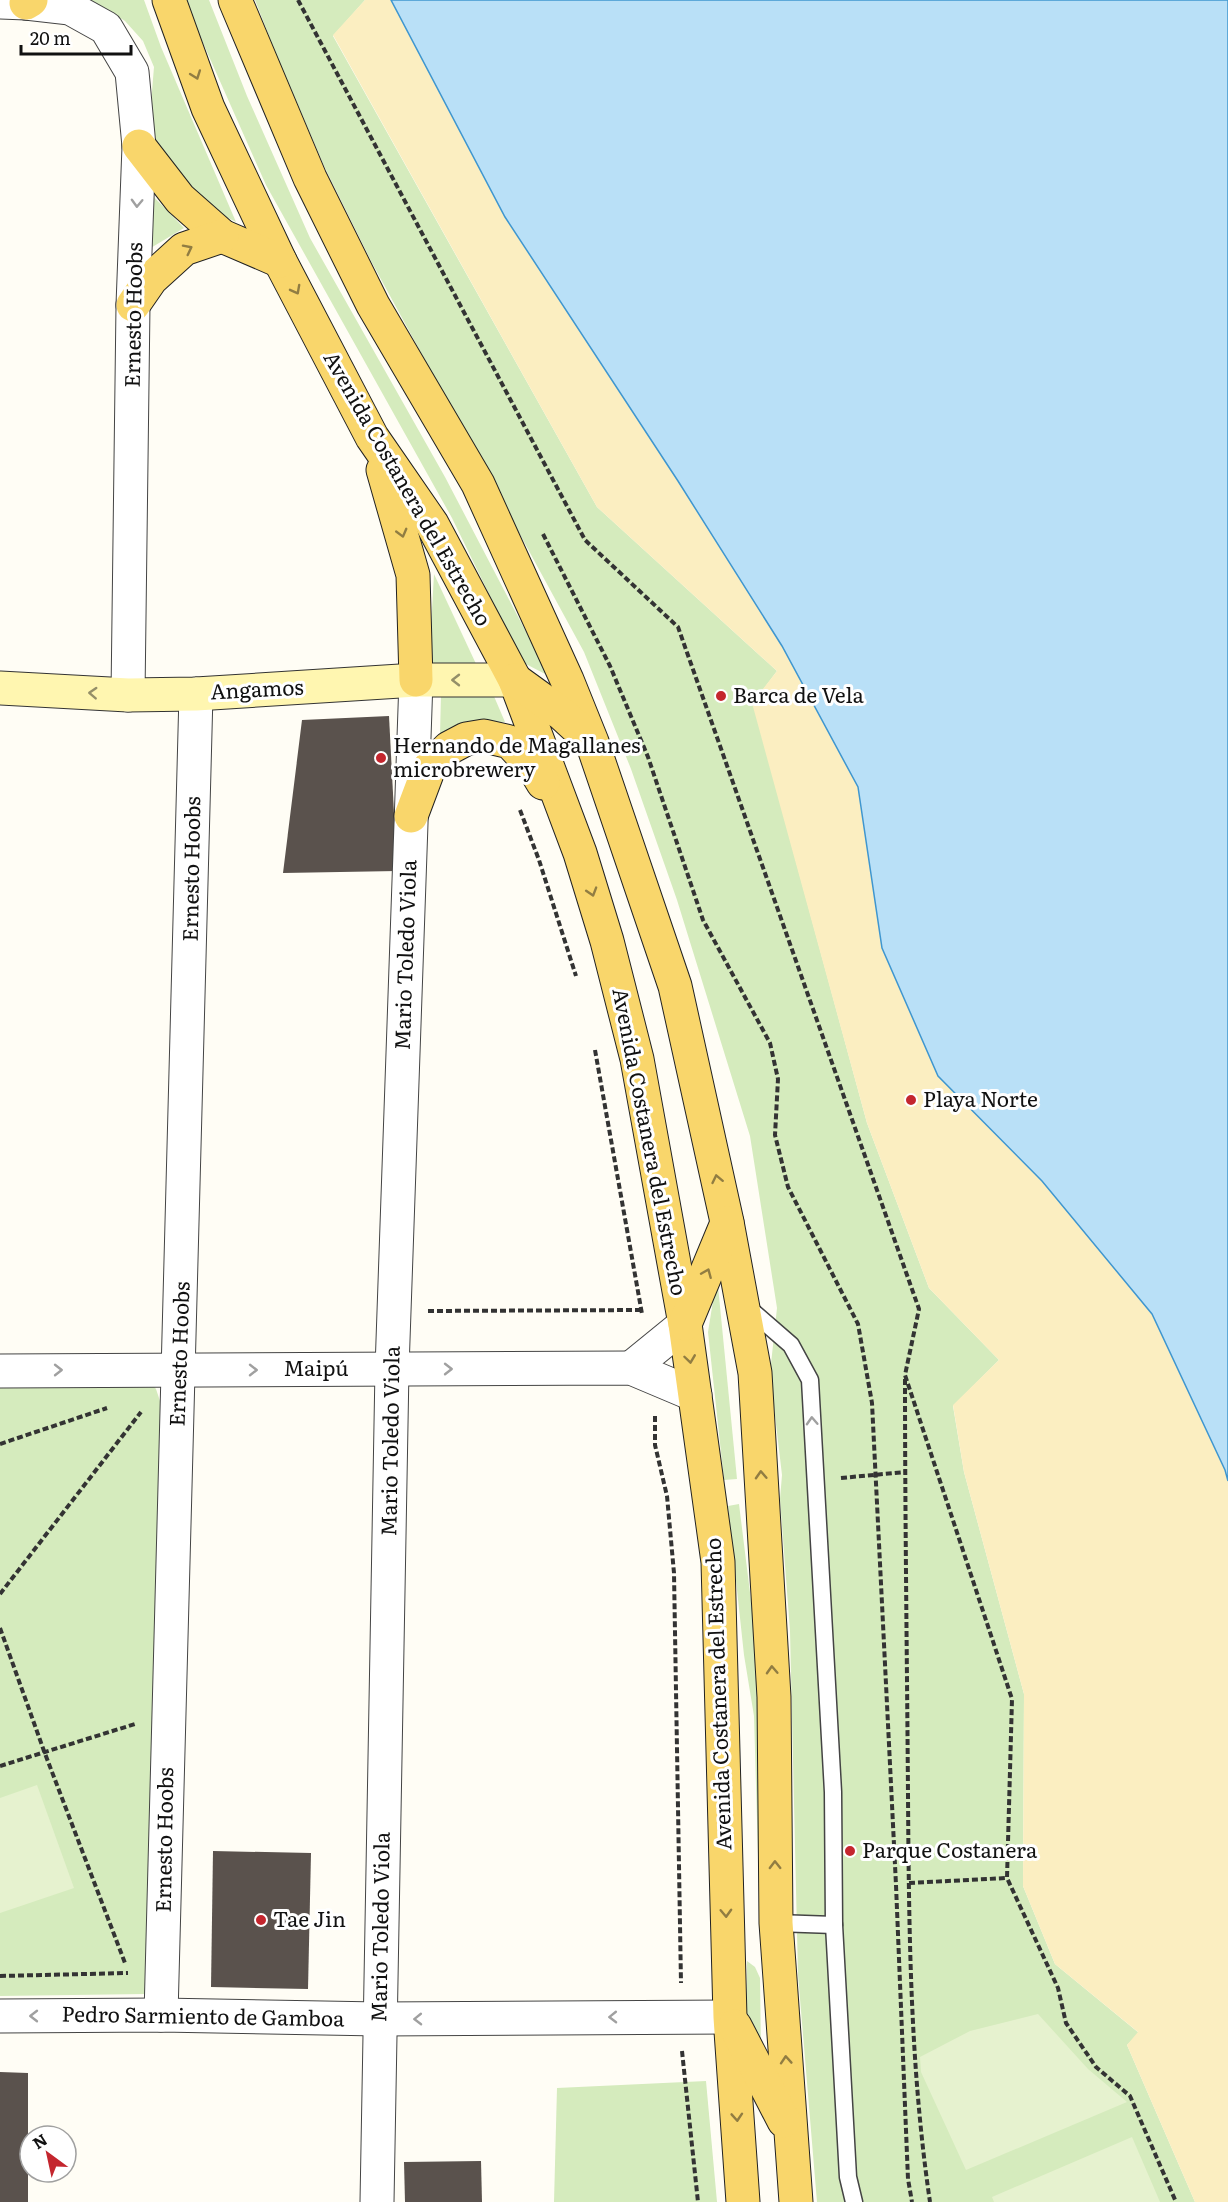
<svg xmlns="http://www.w3.org/2000/svg" width="1228" height="2202" viewBox="0 0 1228 2202" font-family="Literata,serif">
	<style>
		.green { fill: #d5ebbd }
		.sand { fill: #fbeec1 }
		.pitch { fill: #e6f2cf }
		.water { fill: #b9e0f7; stroke: #3f96cf; stroke-width: 1.5 }
		.building { fill: #5a524d }
		.lines { fill: none; stroke-linecap: round; stroke-linejoin: round }
		.lane-casing { stroke: #444; stroke-width: 19 }
		.street-casing { stroke: #444; stroke-width: 35 }
		.secondary-casing { stroke: #333; stroke-width: 35 }
		.primary-casing { stroke: #222; stroke-width: 35 }
		.path { stroke: #333; stroke-width: 4; stroke-dasharray: 6 3; stroke-linecap: butt }
		.lane { stroke: #fff; stroke-width: 16 }
		.street { stroke: #fff; stroke-width: 33 }
		.secondary { stroke: #fff6b0; stroke-width: 33 }
		.primary { stroke: #f9d66b; stroke-width: 33 }
		.oneway { stroke: #917d42 }
		.oneway2 { stroke: #a0a0a0 }
		.oneway3 { stroke: #948f68 }
		.poi-dot { fill: #c4262e; stroke: #fff; stroke-width: 2 }
		.labels { text-anchor: middle; stroke-width: 6; stroke-linejoin: round; paint-order: stroke }
		.street-label { font-size: 21px; fill: #111; stroke: #fff }
		.poi-label { font-size: 21px; fill: #111; stroke: #fff; text-anchor: start }
	</style>
	<rect width="100%" height="100%" fill="#fffdf5"/>
	<g class="green">
		<polygon points="82,0 144,0 161,47 236,222 199,203 163,162 154,133 151,103 154,67 143,41 125,21 101,6"/>
		<polygon points="184,0 209,0 247,96 310,238 445,477 549,676 522,662 452,518 266,185"/>
		<polygon points="255,0 365,0 333,36 597,507 777,671 753,703 867,1123 929,1288 999,1360 953,1406 964,1472 1024,1694 1023,1886 1055,1964 1139,2033 1127,2045 1195,2202 817,2202 798,1975 790,1631 780,1499 782,1475 770,1373 777,1308 750,1136 677,900 631,769 584,652 371,261 324,166 276,54"/>
		<polygon points="149,192 184,228 149,249"/>
		<polygon points="434,574 477,666 429,663"/>
		<polygon points="493,694 505,722 470,721 440,735 441,695"/>
		<polygon points="717,1276 737,1479 724,1480 708,1332"/>
		<polygon points="142,1372 156,1389 165,1416 145,1994 0,1996 0,1373"/>
		<polygon points="739,1504 758,1657 763,1890 759,1890 754,1716 744,1655 728,1506"/>
		<polygon points="747,1961 755,1967 760,1978 761,2053 746,2042"/>
		<polygon points="706,2081 717,2202 554,2202 557,2088"/>
	</g>
	<polygon class="sand" points="365,0 391,0 505,217 678,481 782,646 858,787 882,948 938,1076 1042,1181 1152,1314 1225,1470 1228,1481 1228,2202 1195,2202 1127,2045 1138,2032 1055,1964 1023,1886 1024,1694 964,1472 953,1405 999,1360 929,1288 867,1123 752,703 777,671 597,507 333,35"/>
	<g class="pitch">
		<polygon points="37,1785 74,1888 0,1913 0,1798"/>
		<polygon points="1038,2014 1088,2069 1127,2102 966,2170 921,2072 920,2057 970,2031"/>
		<polygon points="1132,2137 1160,2202 994,2202 992,2197"/>
	</g>
	<polygon class="water" points="391,0 1228,0 1228,1481 1225,1470 1152,1314 1042,1181 938,1076 882,948 858,787 782,646 678,481 505,217"/>
	<g class="building">
		<polygon points="389,716 397,871 283,873 302,720"/>
		<polygon points="213,1851 311,1853 308,1989 211,1987"/>
		<polygon points="0,2072 28,2073 28,2202 0,2202"/>
		<polygon points="481,2161 482,2202 405,2202 404,2162"/>
	</g>
	<g class="lines">
		<g class="lane-casing">
			<g id="lane">
				<polyline points="746,1306 791,1345 810,1380 833,1792 834,1925 848,2177 854,2202"/>
				<polyline points="776,1923 834,1925"/>
			</g>
		</g>
		<g class="street-casing">
			<g id="street">
				<polyline points="0,2 26,3 70,8 106,28 132,72 139,146 133,305 128,695"/>
				<polyline points="631,1368 685,1324"/>
				<polyline points="0,1371 631,1368 695,1395"/>
				<path d="M161,2015C172,1575 185,1134 196,694"/>
				<polyline points="0,2016 161,2015 379,2019 730,2017"/>
				<polyline points="377,2202 392,1369 416,680"/>
			</g>
		</g>
		<g class="secondary-casing">
			<polyline id="secondary" points="0,688 128,695 196,694 416,680 515,680"/>
		</g>
		<g class="primary-casing">
			<g id="primary">
				<polyline points="169,0 208,108 280,261 372,437 432,524 515,680 580,853 607,941 637,1059 685,1324 718,1562 730,2017 743,2202"/>
				<polyline points="235,0 310,178 373,305 478,484 567,680 592,742 675,986 727,1222 755,1373 774,1697 776,1923 796,2202"/>
				<polyline points="26,3 31,0"/>
				<polyline points="139,146 180,199 222,236 280,261"/>
				<polyline points="133,305 151,279 184,249 222,236"/>
				<polyline points="383,470 413,575 416,680"/>
				<polyline points="515,680 562,714 588,738"/>
				<polyline points="411,816 429,768 449,748 466,739 484,736 510,742 534,768 543,783"/>
				<polyline points="685,1324 727,1223"/>
				<polyline points="735,2026 784,2121"/>
			</g>
		</g>
		<g class="path">
			<polyline points="298,0 585,540 678,627 919,1309 905,1375 1012,1699 1007,1878 1058,1988 1066,2023 1096,2067 1130,2096 1176,2202"/>
			<polyline points="543,534 610,666 648,757 703,920 770,1043 778,1079 775,1135 788,1187 858,1324 872,1403 896,1885 908,2179 912,2202"/>
			<polyline points="520,810 539,860 576,976"/>
			<polyline points="595,1050 642,1314"/>
			<polyline points="428,1311 641,1310"/>
			<path d="M905,1379C905,1518 907,1657 908,1795C909,1931 910,2067 930,2202"/>
			<polyline points="655,1416 655,1445 667,1496 674,1573 681,1983"/>
			<polyline points="0,1444 107,1408"/>
			<polyline points="841,1478 905,1472"/>
			<polyline points="0,1594 141,1412"/>
			<polyline points="0,1628 44,1751 125,1963"/>
			<polyline points="0,1766 135,1724"/>
			<polyline points="909,1883 1007,1878"/>
			<polyline points="0,1976 128,1973"/>
			<polyline points="682,2051 698,2202"/>
		</g>
		<use href="#lane" class="lane"/>
		<use href="#street" class="street"/>
		<use href="#secondary" class="secondary"/>
		<use href="#primary" class="primary"/>
	</g>
	<defs><path id="oneway-chevron" d="M-2-3.5L2.5 0L-2 3.5" fill="none" stroke-width="1.6" stroke-linecap="round" stroke-linejoin="round" transform="scale(1.5)"/></defs>
	<g class="oneway">
		<use href="#oneway-chevron" transform="translate(196 75) rotate(70)"/>
		<use href="#oneway-chevron" transform="translate(188 249) rotate(-27)"/>
		<use href="#oneway-chevron" transform="translate(296 290) rotate(62)"/>
		<use href="#oneway-chevron" transform="translate(402 533) rotate(75)"/>
		<use href="#oneway-chevron" transform="translate(592 892) rotate(73)"/>
		<use href="#oneway-chevron" transform="translate(717 1179) rotate(-102)"/>
		<use href="#oneway-chevron" transform="translate(707 1273) rotate(-67)"/>
		<use href="#oneway-chevron" transform="translate(690 1359) rotate(82)"/>
		<use href="#oneway-chevron" transform="translate(761 1475) rotate(-93)"/>
		<use href="#oneway-chevron" transform="translate(772 1670) rotate(-93)"/>
		<use href="#oneway-chevron" transform="translate(775 1865) rotate(-91)"/>
		<use href="#oneway-chevron" transform="translate(726 1913) rotate(88)"/>
		<use href="#oneway-chevron" transform="translate(786 2060) rotate(-94)"/>
		<use href="#oneway-chevron" transform="translate(737 2117) rotate(86)"/>
	</g>
	<g class="oneway2">
		<use href="#oneway-chevron" transform="translate(137 203) rotate(92)"/>
		<use href="#oneway-chevron" transform="translate(448 1369)"/>
		<use href="#oneway-chevron" transform="translate(58 1370)"/>
		<use href="#oneway-chevron" transform="translate(253 1370)"/>
		<use href="#oneway-chevron" transform="translate(812 1421) rotate(-93)"/>
		<use href="#oneway-chevron" transform="translate(34 2016) rotate(180)"/>
		<use href="#oneway-chevron" transform="translate(613 2017) rotate(179)"/>
		<use href="#oneway-chevron" transform="translate(418 2019) rotate(179)"/>
	</g>
	<g class="oneway3">
		<use href="#oneway-chevron" transform="translate(456 680) rotate(180)"/>
		<use href="#oneway-chevron" transform="translate(93 693) rotate(-177)"/>
	</g>
	<g class="poi-dot">
		<circle cx="721" cy="696" r="6"/>
		<circle cx="381" cy="758" r="6"/>
		<circle cx="911" cy="1100" r="6"/>
		<circle cx="850" cy="1851" r="6"/>
		<circle cx="261" cy="1920" r="6"/>
	</g>
	<g class="labels">
		<g class="street-label">
			<text transform="translate(134 315) rotate(-89)" y="7">Ernesto Hoobs</text>
			<text transform="translate(407 489) rotate(60)" y="7">Avenida Costanera del Estrecho</text>
			<text transform="translate(257 690) rotate(-3)" y="7">Angamos</text>
			<text transform="translate(192 869) rotate(-89)" y="7">Ernesto Hoobs</text>
			<text transform="translate(406 955) rotate(-88)" y="7">Mario Toledo Viola</text>
			<text transform="translate(649 1142) rotate(79)" y="7">Avenida Costanera del Estrecho</text>
			<text transform="translate(180 1354) rotate(-88)" y="7">Ernesto Hoobs</text>
			<text x="316" y="1376">Maipú</text>
			<text transform="translate(391 1441) rotate(-89)" y="7">Mario Toledo Viola</text>
			<text transform="translate(719 1694) rotate(-92)" y="7">Avenida Costanera del Estrecho</text>
			<text transform="translate(165 1840) rotate(-89)" y="7">Ernesto Hoobs</text>
			<text transform="translate(381 1927) rotate(-89)" y="7">Mario Toledo Viola</text>
			<text transform="translate(203 2017) rotate(1)" y="7">Pedro Sarmiento de Gamboa</text>
		</g>
		<g class="poi-label">
			<text x="733" y="703">Barca de Vela</text>
			<text x="393" y="753">Hernando de Magallanes<tspan x="393" dy="24">microbrewery</tspan></text>
			<text x="923" y="1107">Playa Norte</text>
			<text x="862" y="1858">Parque Costanera</text>
			<text x="273" y="1927">Tae Jin</text>
		</g>
	</g>
	<g transform="translate(48 2154) rotate(327)"><circle r="28" fill="#ffffff" stroke="#a0a0a0" stroke-width="1.5"/>
	<path d="M0-4.5L10 22L0 15L-10 22Z" fill="#c4262e"/>
	<text y="-9" font-size="16" font-weight="bold" text-anchor="middle" fill="#111111">N</text>
	</g>
	<path d="M21 45v9h110v-9" fill="none" stroke="#111111" stroke-width="3"/>
	<text x="30" y="45" font-size="18" fill="#111111" stroke="#ffffff" stroke-width="4.5" paint-order="stroke">20 m</text>
</svg>
